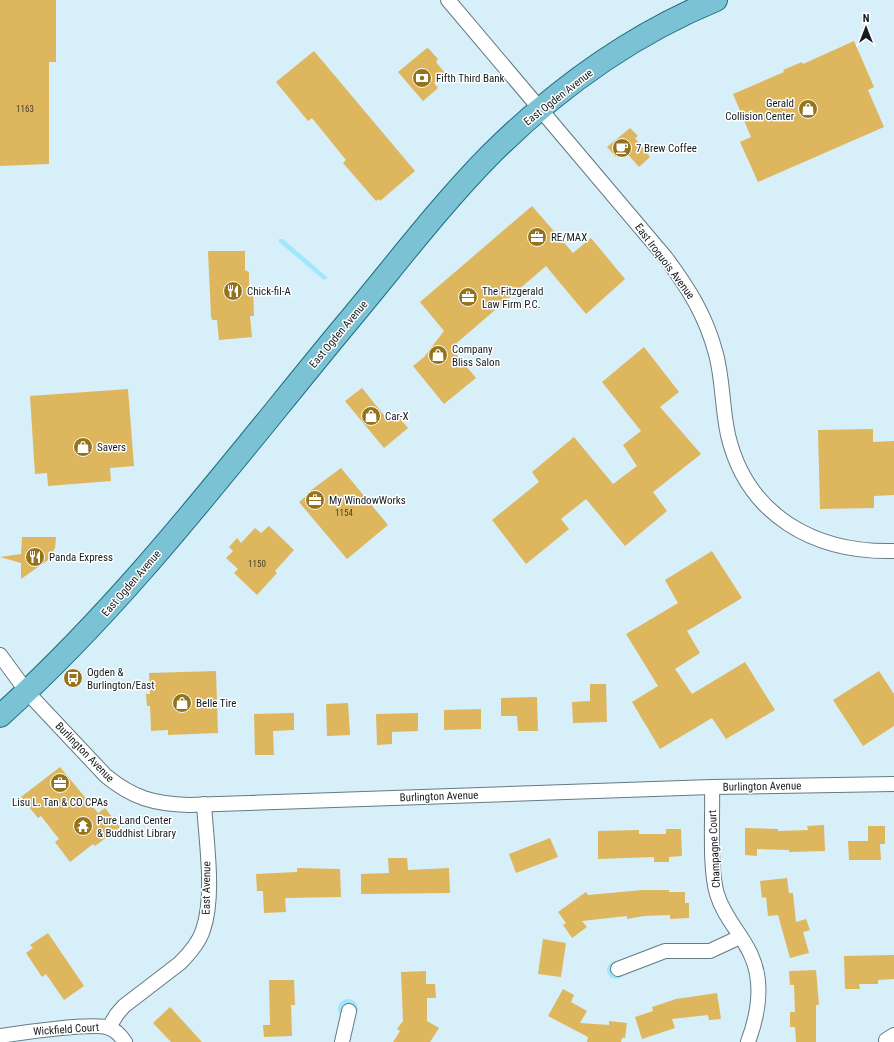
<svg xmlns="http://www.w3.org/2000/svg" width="894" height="1042" viewBox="0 0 894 1042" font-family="'Roboto Condensed',sans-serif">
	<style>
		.green { fill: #a0e7fe }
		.building { fill: #ddb65e }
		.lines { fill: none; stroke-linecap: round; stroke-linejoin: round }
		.minor-casing { stroke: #657a81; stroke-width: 16 }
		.primary-casing { stroke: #1d6e82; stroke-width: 24 }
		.minor { stroke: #fff; stroke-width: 14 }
		.primary { stroke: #7bc2d4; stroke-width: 22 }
		.labels { text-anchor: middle; stroke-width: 3; stroke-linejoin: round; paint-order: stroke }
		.number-label { font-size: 9px; fill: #46422e }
		.poi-label { font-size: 11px; fill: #131b1e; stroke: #fff; text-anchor: start }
		.street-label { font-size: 11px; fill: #131b1e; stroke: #fff }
	</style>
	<rect width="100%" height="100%" fill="#d7eff8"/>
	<g class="green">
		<polygon points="279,239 283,239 328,278 324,280 279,242"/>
		<circle cx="616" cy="970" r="9"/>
		<circle cx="348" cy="1009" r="10"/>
	</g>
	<g class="building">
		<polygon points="0,0 56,0 56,62 49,62 49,164 0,166"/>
		<polygon points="854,41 874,87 868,90 884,127 758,182 740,142 751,137 733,94 784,72 783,70 802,62 803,64"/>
		<polygon points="427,48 429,49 438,59 436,62 445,73 434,83 438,88 423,101 398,72"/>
		<polygon points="314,51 415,171 380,201 379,199 376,201 343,163 346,160 312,118 308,121 276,82"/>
		<polygon points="630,128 638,136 635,138 650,157 639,167 624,150 616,157 607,147"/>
		<polygon points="532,206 573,253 591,238 625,279 586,314 546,266 451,348 476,378 444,404 413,366 424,357 444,331 420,302"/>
		<polygon points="208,251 245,251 245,270 249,272 249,287 253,287 254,316 250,316 252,337 219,340 217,320 212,320 211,316"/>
		<polygon points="644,347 679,392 660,407 701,454 653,492 667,511 625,546 586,499 561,519 569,529 526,564 492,520 539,482 532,472 574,437 613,484 637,466 623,445 641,431 602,382"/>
		<polygon points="362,388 387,419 395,413 408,428 384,448 345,401"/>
		<polygon points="128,389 134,466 110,468 111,481 48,486 47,473 35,474 30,396"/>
		<polygon points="873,429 873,442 894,441 894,495 874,496 874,508 820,509 818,430"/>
		<polygon points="341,468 388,525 347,559 299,502 311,492 310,491"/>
		<polygon points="269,526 294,550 275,571 277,573 257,595 234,573 238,569 226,558 233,551 229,547 237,538 241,543 255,528 261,533"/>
		<polygon points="22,537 56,537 55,548 48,560 21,579 21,563 0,557 21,554"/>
		<polygon points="712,551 742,598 687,631 700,653 675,669 692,694 745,662 775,710 726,739 712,718 660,749 632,702 658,686 626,634 678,603 665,580"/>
		<polygon points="216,671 218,733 168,735 168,730 151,731 150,706 147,706 146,694 150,694 149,673"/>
		<polygon points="879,671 894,694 894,726 863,746 833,700"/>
		<polygon points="590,684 606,684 607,722 573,723 572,702 590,701"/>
		<polygon points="537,697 538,731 518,731 517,716 501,716 501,698"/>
		<polygon points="348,703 350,735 327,736 326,704"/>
		<polygon points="481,709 481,729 444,730 444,710"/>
		<polygon points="294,713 294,730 273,731 274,755 255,755 254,714"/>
		<polygon points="418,713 418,731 392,732 392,744 377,745 376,714"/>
		<polygon points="60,767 98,813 105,808 120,827 95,846 93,844 70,862 55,842 59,839 41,816 38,818 21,797"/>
		<polygon points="824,825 825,851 789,852 789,850 757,849 757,856 745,855 745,828 778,829 778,831 808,830 807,826"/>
		<polygon points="868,826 885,826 885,844 880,844 881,860 849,860 848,841 868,841"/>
		<polygon points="666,829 681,829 682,856 669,857 669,862 654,862 654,857 598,859 598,831 639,830 639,834 666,834"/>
		<polygon points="550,838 558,857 516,873 509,854"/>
		<polygon points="388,858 407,858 408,870 449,868 450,893 361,894 361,874 389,873"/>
		<polygon points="297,868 340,869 341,897 285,898 286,912 264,913 263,891 257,891 256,874 297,872"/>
		<polygon points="787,878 789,893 793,893 796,922 806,919 810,930 803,932 809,953 790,958 778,915 768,916 766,897 762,898 760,881"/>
		<polygon points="643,890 669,890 669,892 685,892 685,903 689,903 689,918 670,919 670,915 644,916 627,919 627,916 582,921 587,927 572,938 563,925 566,923 558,912 586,892 588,895"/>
		<polygon points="48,933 84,986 64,1000 46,974 42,977 26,953 33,948 30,945"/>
		<polygon points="543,939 566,943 561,977 538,974"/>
		<polygon points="894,955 894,979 878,980 878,984 859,984 860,989 845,989 844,956"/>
		<polygon points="816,970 819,1005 816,1005 816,1042 796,1042 795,1027 790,1027 790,1012 795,1012 794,985 790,985 789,971"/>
		<polygon points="426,971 426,984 435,984 436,998 427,998 427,1021 439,1028 430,1042 393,1042 400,1031 397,1029 403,1021 401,972"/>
		<polygon points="269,980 294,980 295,1005 291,1005 292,1036 264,1037 263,1025 270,1025"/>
		<polygon points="563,989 574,995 571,1002 587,1011 580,1023 609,1025 609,1021 627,1023 625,1038 622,1038 621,1042 587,1042 588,1037 548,1016"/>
		<polygon points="717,993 721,1019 709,1020 708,1015 672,1019 675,1028 642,1039 635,1017 653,1011 652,1007 676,999"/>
		<polygon points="170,1007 202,1042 171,1042 153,1023"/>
	</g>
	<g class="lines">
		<g class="minor-casing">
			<g id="minor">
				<path d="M448,0L666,258C689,289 706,316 716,354C723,380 722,408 728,435C747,516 815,553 894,551"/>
				<path d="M0,655L27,692L106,776C133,798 154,804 189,805L712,787L894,784"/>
				<path d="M712,787C713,817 709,867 717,894C724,918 742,934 751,955C764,983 758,1015 748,1042"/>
				<polyline points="618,969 665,951 710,951 740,937"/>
				<path d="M109,1027L117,1014L124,1006L180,963C189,954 199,943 203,930C215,896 206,840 204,804"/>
				<path d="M0,1036C19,1033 95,1022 109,1028C116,1030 121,1036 125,1042"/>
				<polyline points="886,1040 894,1035"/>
				<polyline points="342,1042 349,1011"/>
			</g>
		</g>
		<g class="primary-casing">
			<path id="primary" d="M0,716C130,599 235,458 346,324C393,268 438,208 489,156C554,91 631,35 716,0"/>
		</g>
		<use href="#minor" class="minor"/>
		<use href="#primary" class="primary"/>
	</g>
	<defs>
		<g id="bank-disc" transform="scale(1)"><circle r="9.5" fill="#95731b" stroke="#fff"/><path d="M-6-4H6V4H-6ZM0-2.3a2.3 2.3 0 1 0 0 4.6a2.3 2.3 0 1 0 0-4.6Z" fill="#fff"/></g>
		<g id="shop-disc" transform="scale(1)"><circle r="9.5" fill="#95731b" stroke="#fff"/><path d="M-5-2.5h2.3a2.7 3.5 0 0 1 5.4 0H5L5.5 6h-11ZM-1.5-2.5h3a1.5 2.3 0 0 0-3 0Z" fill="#fff"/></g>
		<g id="cafe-disc" transform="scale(1)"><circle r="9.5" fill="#95731b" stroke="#fff"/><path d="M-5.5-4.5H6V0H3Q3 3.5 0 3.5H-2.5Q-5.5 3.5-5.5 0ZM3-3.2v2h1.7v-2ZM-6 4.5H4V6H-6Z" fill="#fff"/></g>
		<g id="office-disc" transform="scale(1)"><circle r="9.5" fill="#95731b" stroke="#fff"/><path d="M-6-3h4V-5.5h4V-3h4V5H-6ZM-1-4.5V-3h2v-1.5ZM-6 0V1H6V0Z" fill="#fff"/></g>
		<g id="restaurant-disc" transform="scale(1)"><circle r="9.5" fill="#95731b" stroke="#fff"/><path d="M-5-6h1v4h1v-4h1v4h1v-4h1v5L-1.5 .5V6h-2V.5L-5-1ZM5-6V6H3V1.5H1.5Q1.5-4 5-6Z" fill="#fff"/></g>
		<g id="bus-disc" transform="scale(1)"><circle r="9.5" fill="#95731b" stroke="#fff"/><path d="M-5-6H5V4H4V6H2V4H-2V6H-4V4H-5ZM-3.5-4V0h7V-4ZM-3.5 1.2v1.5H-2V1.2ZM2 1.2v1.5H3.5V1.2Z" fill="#fff"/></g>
		<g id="temple-disc" transform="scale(1)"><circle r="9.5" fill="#95731b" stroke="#fff"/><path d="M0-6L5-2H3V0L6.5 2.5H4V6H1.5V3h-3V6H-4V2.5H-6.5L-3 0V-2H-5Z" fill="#fff"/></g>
	</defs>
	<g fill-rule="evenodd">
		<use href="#bank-disc" x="422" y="78"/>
		<use href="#shop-disc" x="808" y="109"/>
		<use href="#cafe-disc" x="622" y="148"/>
		<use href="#office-disc" x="537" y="237"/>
		<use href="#restaurant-disc" x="233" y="291"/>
		<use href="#office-disc" x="468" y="297"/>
		<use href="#shop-disc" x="438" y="355"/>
		<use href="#shop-disc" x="371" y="416"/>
		<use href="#shop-disc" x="83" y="447"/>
		<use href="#office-disc" x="315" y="500"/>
		<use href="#restaurant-disc" x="35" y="557"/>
		<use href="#bus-disc" x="73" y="678"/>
		<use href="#shop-disc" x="182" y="703"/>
		<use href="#office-disc" x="60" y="783"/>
		<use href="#temple-disc" x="83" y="826"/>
	</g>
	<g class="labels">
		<g class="number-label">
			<text x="25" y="112">1163</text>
			<text x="344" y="516">1154</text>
			<text x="257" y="567">1150</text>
		</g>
		<g class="poi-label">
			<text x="436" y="82">Fifth Third Bank</text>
			<text x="794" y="107" text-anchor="end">Gerald<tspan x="794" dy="13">Collision Center</tspan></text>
			<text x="636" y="152">7 Brew Coffee</text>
			<text x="551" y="241">RE/MAX</text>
			<text x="247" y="295">Chick-fil-A</text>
			<text x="482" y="295">The Fitzgerald<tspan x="482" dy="13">Law Firm P.C.</tspan></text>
			<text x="452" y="353">Company<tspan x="452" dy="13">Bliss Salon</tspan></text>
			<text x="385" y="420">Car-X</text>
			<text x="97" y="451">Savers</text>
			<text x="329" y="504">My WindowWorks</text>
			<text x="49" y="561">Panda Express</text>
			<text x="87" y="676">Ogden &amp;<tspan x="87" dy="13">Burlington/East</tspan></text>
			<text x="196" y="707">Belle Tire</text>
			<text x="60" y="806" text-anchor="middle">Lisu L. Tan &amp; CO CPAs</text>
			<text x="97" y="824">Pure Land Center<tspan x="97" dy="13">&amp; Buddhist Library</tspan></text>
		</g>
		<g class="street-label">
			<text transform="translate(558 97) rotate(-38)" y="4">East Ogden Avenue</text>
			<text transform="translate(665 261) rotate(53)" y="4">East Iroquois Avenue</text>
			<text transform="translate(338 334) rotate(-50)" y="4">East Ogden Avenue</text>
			<text transform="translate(131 583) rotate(-49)" y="4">East Ogden Avenue</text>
			<text transform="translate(85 752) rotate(46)" y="4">Burlington Avenue</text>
			<text transform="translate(762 786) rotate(-1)" y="4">Burlington Avenue</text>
			<text transform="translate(439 796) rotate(-2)" y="4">Burlington Avenue</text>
			<text transform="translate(714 849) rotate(-93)" y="4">Champagne Court</text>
			<text transform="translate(206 888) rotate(-89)" y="4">East Avenue</text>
			<text transform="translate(66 1029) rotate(-4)" y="4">Wickfield Court</text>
		</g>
	</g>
	<g transform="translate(866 28)" stroke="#ffffff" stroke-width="3" paint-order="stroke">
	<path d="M0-3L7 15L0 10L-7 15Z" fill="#131b1e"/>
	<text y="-6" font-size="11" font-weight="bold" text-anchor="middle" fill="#131b1e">N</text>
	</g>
</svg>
